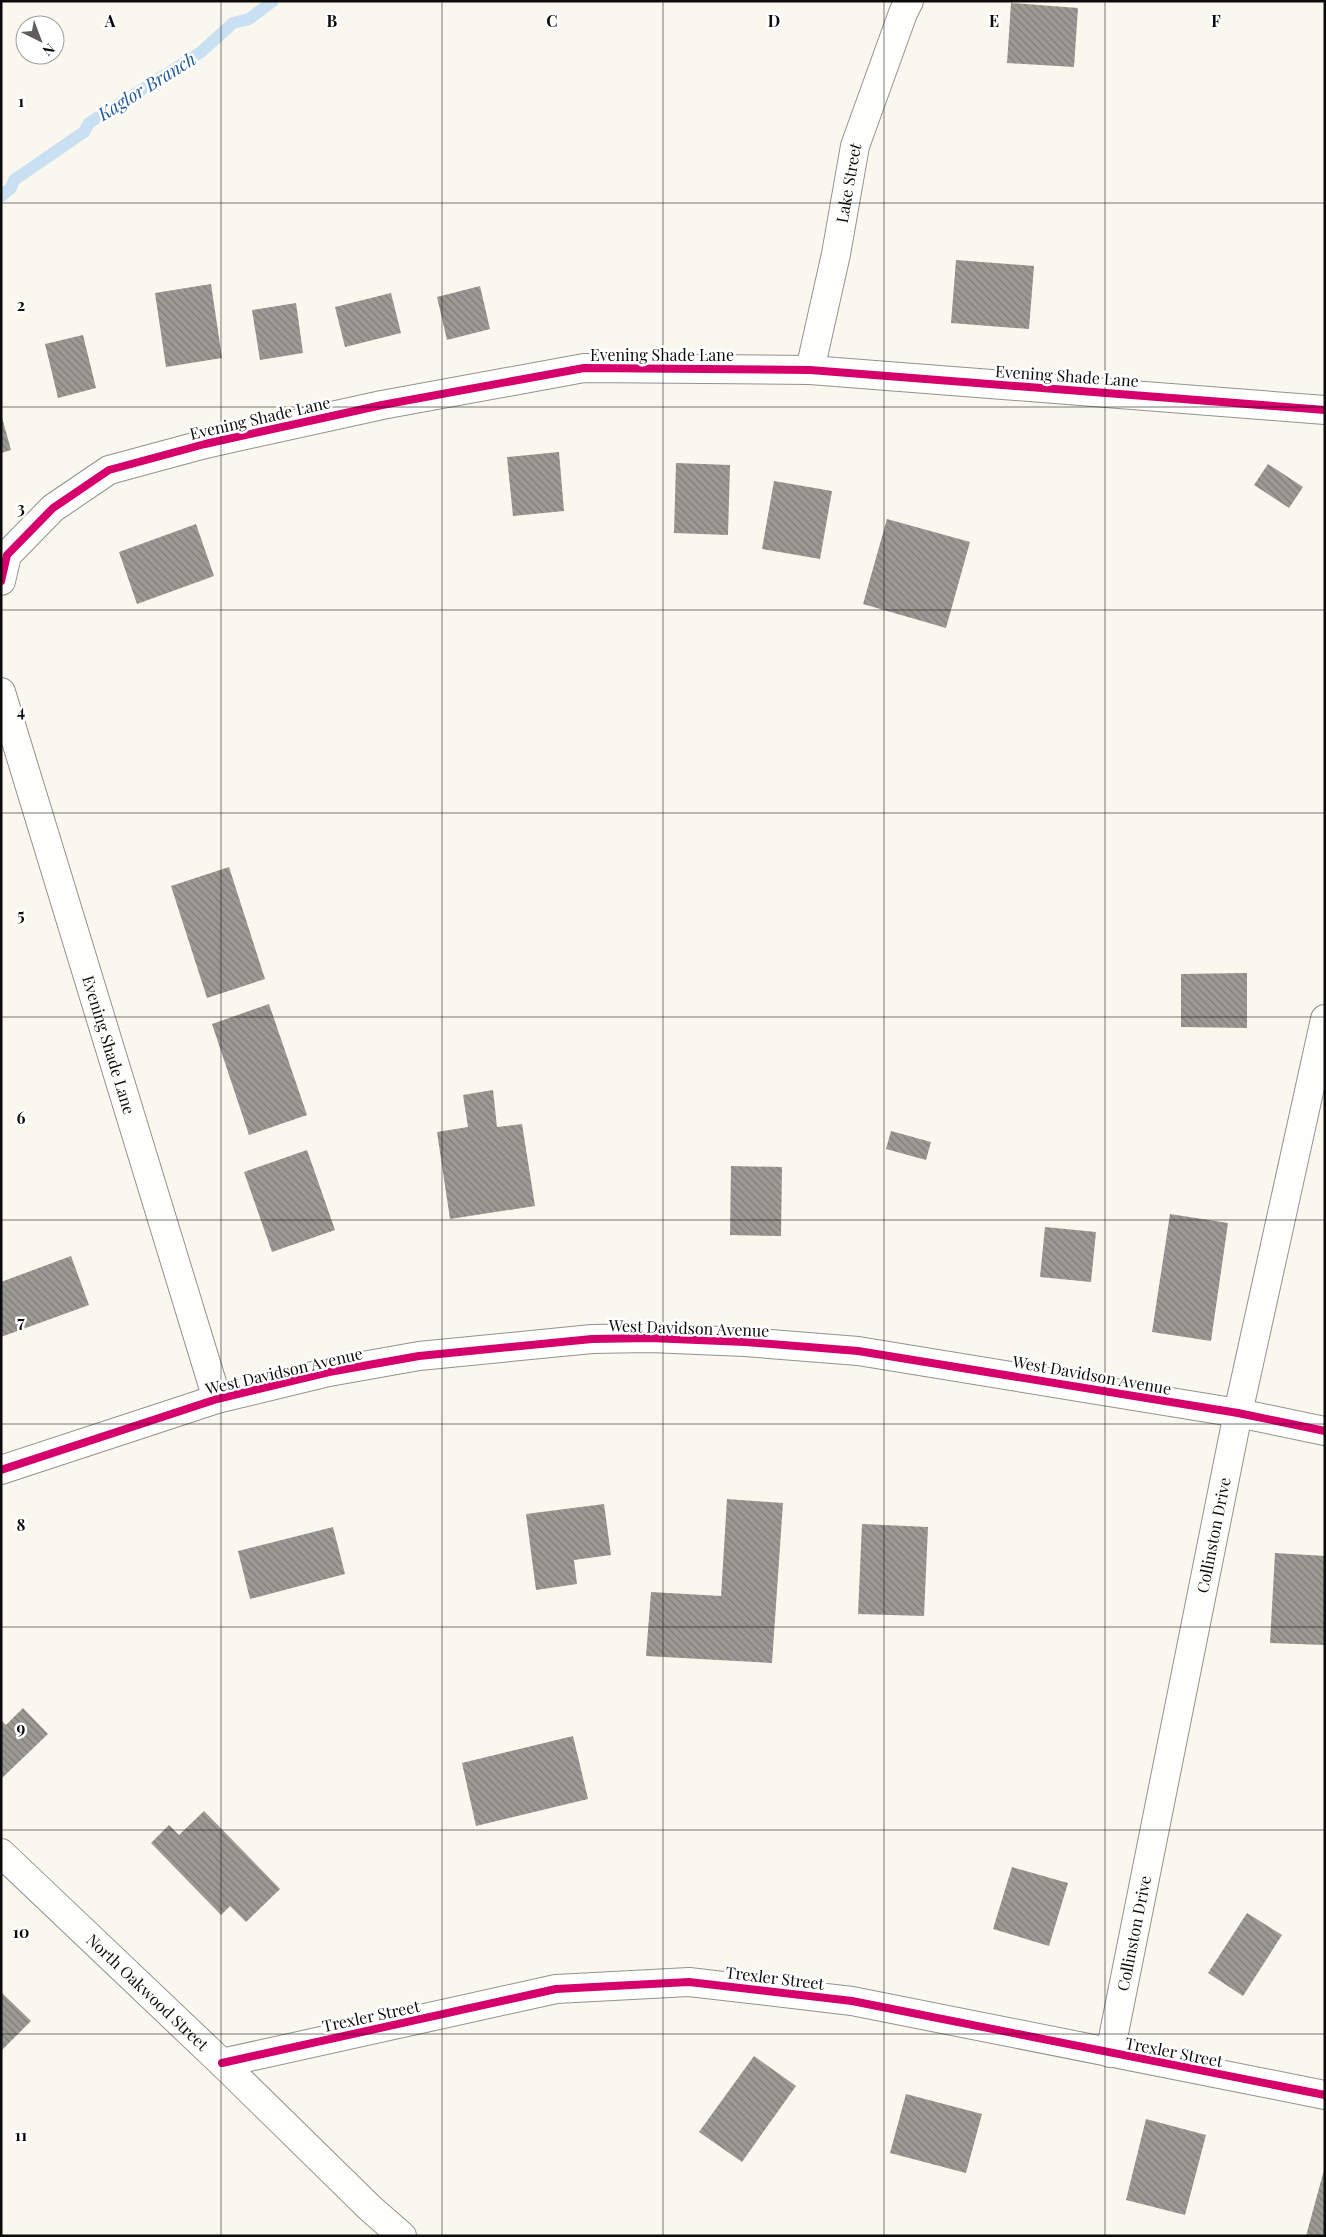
<svg xmlns="http://www.w3.org/2000/svg" width="1326" height="2237" viewBox="0 0 1326 2237" font-family="'Playfair Display',serif">
	<style>
		.lines { fill: none; stroke-linecap: round; stroke-linejoin: round }
		.stream { stroke: #c8e0f1; stroke-width: 12 }
		.building { fill: url(#building-back-hatch) }
		.minor-casing { stroke: #93928d; stroke-width: 30 }
		.minor { stroke: #fefefc; stroke-width: 28 }
		.cycleway-casing { stroke: #fff; stroke-width: 11 }
		.cycleway { stroke: #d6006c; stroke-width: 8 }
		.grid { fill: none; stroke: #0b0b0b; stroke-width: 1; stroke-opacity: 0.55 }
		.labels { text-anchor: middle; stroke-width: 5; stroke-linejoin: round; paint-order: stroke }
		.street-label { font-size: 16px; fill: #0b0b0b; stroke: #fff }
		.water-label { font-size: 18px; font-style: italic; fill: #1c5895; stroke: #fff }
		.grid-label { font-size: 16px; text-anchor: middle; font-weight: bold; fill: #0b0b0b; stroke: #fff; stroke-width: 5; stroke-linejoin: round; paint-order: stroke }
	</style>
	<defs>
		<pattern id="building-back-hatch" width="6" height="6" patternUnits="userSpaceOnUse" patternTransform="scale(1.25)"><rect width="6" height="6" fill="#9c9a95"/><path d="M-1 5l2 2M0 0l6 6M5-1l2 2" fill="none" stroke="#7d7c78"/></pattern>
	</defs>
	<rect width="100%" height="100%" fill="#faf8ee"/>
	<g class="lines">
		<polyline class="stream" points="1,196 11,188 14,180 84,132 89,123 201,52 233,23 249,19 273,1"/>
	</g>
	<g class="building">
		<polygon points="1011,3 1078,8 1074,67 1007,63"/>
		<polygon points="956,260 1034,266 1029,329 951,323"/>
		<polygon points="211,284 222,358 166,367 155,293"/>
		<polygon points="480,286 490,329 447,340 437,297"/>
		<polygon points="391,293 401,333 345,347 335,307"/>
		<polygon points="296,303 303,353 260,360 252,310"/>
		<polygon points="83,335 96,388 58,398 45,344"/>
		<polygon points="1,414 11,450 1,453"/>
		<polygon points="559,452 564,511 513,516 507,457"/>
		<polygon points="676,463 730,465 728,535 674,533"/>
		<polygon points="1268,464 1303,487 1289,508 1254,485"/>
		<polygon points="774,481 832,491 820,559 762,549"/>
		<polygon points="887,519 970,542 946,628 863,604"/>
		<polygon points="196,524 214,576 137,604 119,552"/>
		<polygon points="229,867 265,979 207,998 171,886"/>
		<polygon points="1247,973 1247,1028 1181,1027 1181,974"/>
		<polygon points="269,1004 307,1115 249,1135 212,1024"/>
		<polygon points="493,1090 497,1127 522,1124 535,1206 450,1219 437,1132 468,1127 463,1095"/>
		<polygon points="891,1131 931,1142 926,1160 886,1149"/>
		<polygon points="307,1150 335,1230 272,1252 244,1172"/>
		<polygon points="731,1166 782,1167 781,1236 730,1235"/>
		<polygon points="1170,1214 1228,1223 1211,1341 1152,1332"/>
		<polygon points="1045,1227 1096,1232 1091,1282 1040,1277"/>
		<polygon points="71,1256 89,1305 1,1337 1,1282"/>
		<polygon points="727,1499 783,1503 772,1663 646,1656 651,1592 721,1596"/>
		<polygon points="604,1504 611,1555 574,1560 577,1584 536,1590 526,1514"/>
		<polygon points="862,1524 928,1527 924,1616 858,1614"/>
		<polygon points="333,1527 345,1574 250,1599 238,1551"/>
		<polygon points="1275,1553 1325,1556 1325,1645 1270,1643"/>
		<polygon points="23,1708 48,1734 1,1779 1,1720 6,1725"/>
		<polygon points="573,1736 588,1799 476,1826 462,1763"/>
		<polygon points="204,1811 280,1889 246,1922 230,1906 221,1915 151,1843 169,1825 179,1835"/>
		<polygon points="1012,1867 1068,1883 1049,1946 993,1929"/>
		<polygon points="1247,1913 1282,1935 1243,1996 1208,1973"/>
		<polygon points="1,1992 31,2021 1,2051"/>
		<polygon points="754,2056 796,2086 742,2162 699,2132"/>
		<polygon points="906,2094 982,2114 966,2173 890,2153"/>
		<polygon points="1146,2119 1206,2135 1185,2215 1126,2200"/>
		<polygon points="1324,2170 1325,2236 1306,2236"/>
	</g>
	<g class="lines">
		<g class="minor-casing">
			<g id="minor">
				<path id="s1" d="M810,370L836,254L855,146L903,13L909,1"/>
				<polyline points="1,581 7,555 53,508 109,470 205,444 382,405 584,368 810,370 1325,410"/>
				<path id="s2" d="M1,692L217,1399"/>
				<polyline points="1,1470 217,1399 329,1372 419,1356 592,1339 650,1338 745,1342 858,1351 1238,1413 1325,1431"/>
				<path id="s3" d="M1,1853L222,2063L370,2208L402,2236"/>
				<path id="s4" d="M1110,2053L1238,1413L1325,1019"/>
				<polyline points="222,2063 556,1989 689,1982 852,2001 1325,2095"/>
			</g>
		</g>
		<use href="#minor" class="minor"/>
		<g class="cycleway-casing">
			<g id="cycleway">
				<polyline points="1,581 7,555 53,508 109,470 205,444 382,405 584,368 810,370 1325,410"/>
				<polyline points="1,1470 217,1399 329,1372 419,1356 592,1339 650,1338 745,1342 858,1351 1238,1413 1325,1431"/>
				<polyline points="222,2063 556,1989 689,1982 852,2001 1325,2095"/>
			</g>
		</g>
		<use href="#cycleway" class="cycleway"/>
	</g>
	<path class="grid" d="M221,1V2236M442,1V2236M663,1V2236M884,1V2236M1105,1V2236M1,203H1325M1,407H1325M1,610H1325M1,813H1325M1,1017H1325M1,1220H1325M1,1424H1325M1,1627H1325M1,1830H1325M1,2034H1325"/>
	<g class="labels">
		<g class="street-label">
			<text dy="6" stroke="none"><textPath href="#s1" startOffset="191">Lake Street</textPath></text>
			<text x="662" y="361">Evening Shade Lane</text>
			<text transform="translate(1067 376) rotate(4)" y="6">Evening Shade Lane</text>
			<text transform="translate(260 418) rotate(-13)" y="6">Evening Shade Lane</text>
			<text dy="6" stroke="none"><textPath href="#s2" startOffset="369">Evening Shade Lane</textPath></text>
			<text transform="translate(689 1328) rotate(2)" y="6">West Davidson Avenue</text>
			<text transform="translate(284 1371) rotate(-13)" y="6">West Davidson Avenue</text>
			<text transform="translate(1092 1375) rotate(10)" y="6">West Davidson Avenue</text>
			<text dy="6" stroke="none"><textPath href="#s4" startOffset="528">Collinston Drive</textPath></text>
			<text dy="6" stroke="none"><textPath href="#s4" startOffset="122">Collinston Drive</textPath></text>
			<text transform="translate(775 1978) rotate(7)" y="6">Trexler Street</text>
			<text dy="6" stroke="none"><textPath href="#s3" startOffset="202">North Oakwood Street</textPath></text>
			<text transform="translate(371 2016) rotate(-12)" y="6">Trexler Street</text>
			<text transform="translate(1174 2052) rotate(11)" y="6">Trexler Street</text>
		</g>
		<g class="water-label">
			<text transform="translate(147 87) rotate(-32)" y="6">Kaglor Branch</text>
		</g>
	</g>
	<g class="grid-label">
		<text x="110" y="27">A</text>
		<text x="332" y="27">B</text>
		<text x="552" y="27">C</text>
		<text x="774" y="27">D</text>
		<text x="994" y="27">E</text>
		<text x="1216" y="27">F</text>
		<text x="21" y="107">1</text>
		<text x="21" y="311">2</text>
		<text x="21" y="514">3</text>
		<text x="21" y="717">4</text>
		<text x="21" y="921">5</text>
		<text x="21" y="1124">6</text>
		<text x="21" y="1328">7</text>
		<text x="21" y="1531">8</text>
		<text x="21" y="1734">9</text>
		<text x="21" y="1938">10</text>
		<text x="21" y="2141">11</text>
	</g>
	<rect width="1326" height="2237" fill="none" stroke="#0b0b0b" stroke-width="5"/>
	<g transform="translate(40 40) rotate(138)"><circle r="24" fill="#ffffff" stroke="#9d9d9d"/>
	<path d="M0-4L9 19L0 12L-9 19Z" fill="#5f5e5a"/>
	<text y="-8" font-size="14" font-weight="bold" text-anchor="middle" fill="#0b0b0b">N</text>
	</g>
</svg>
